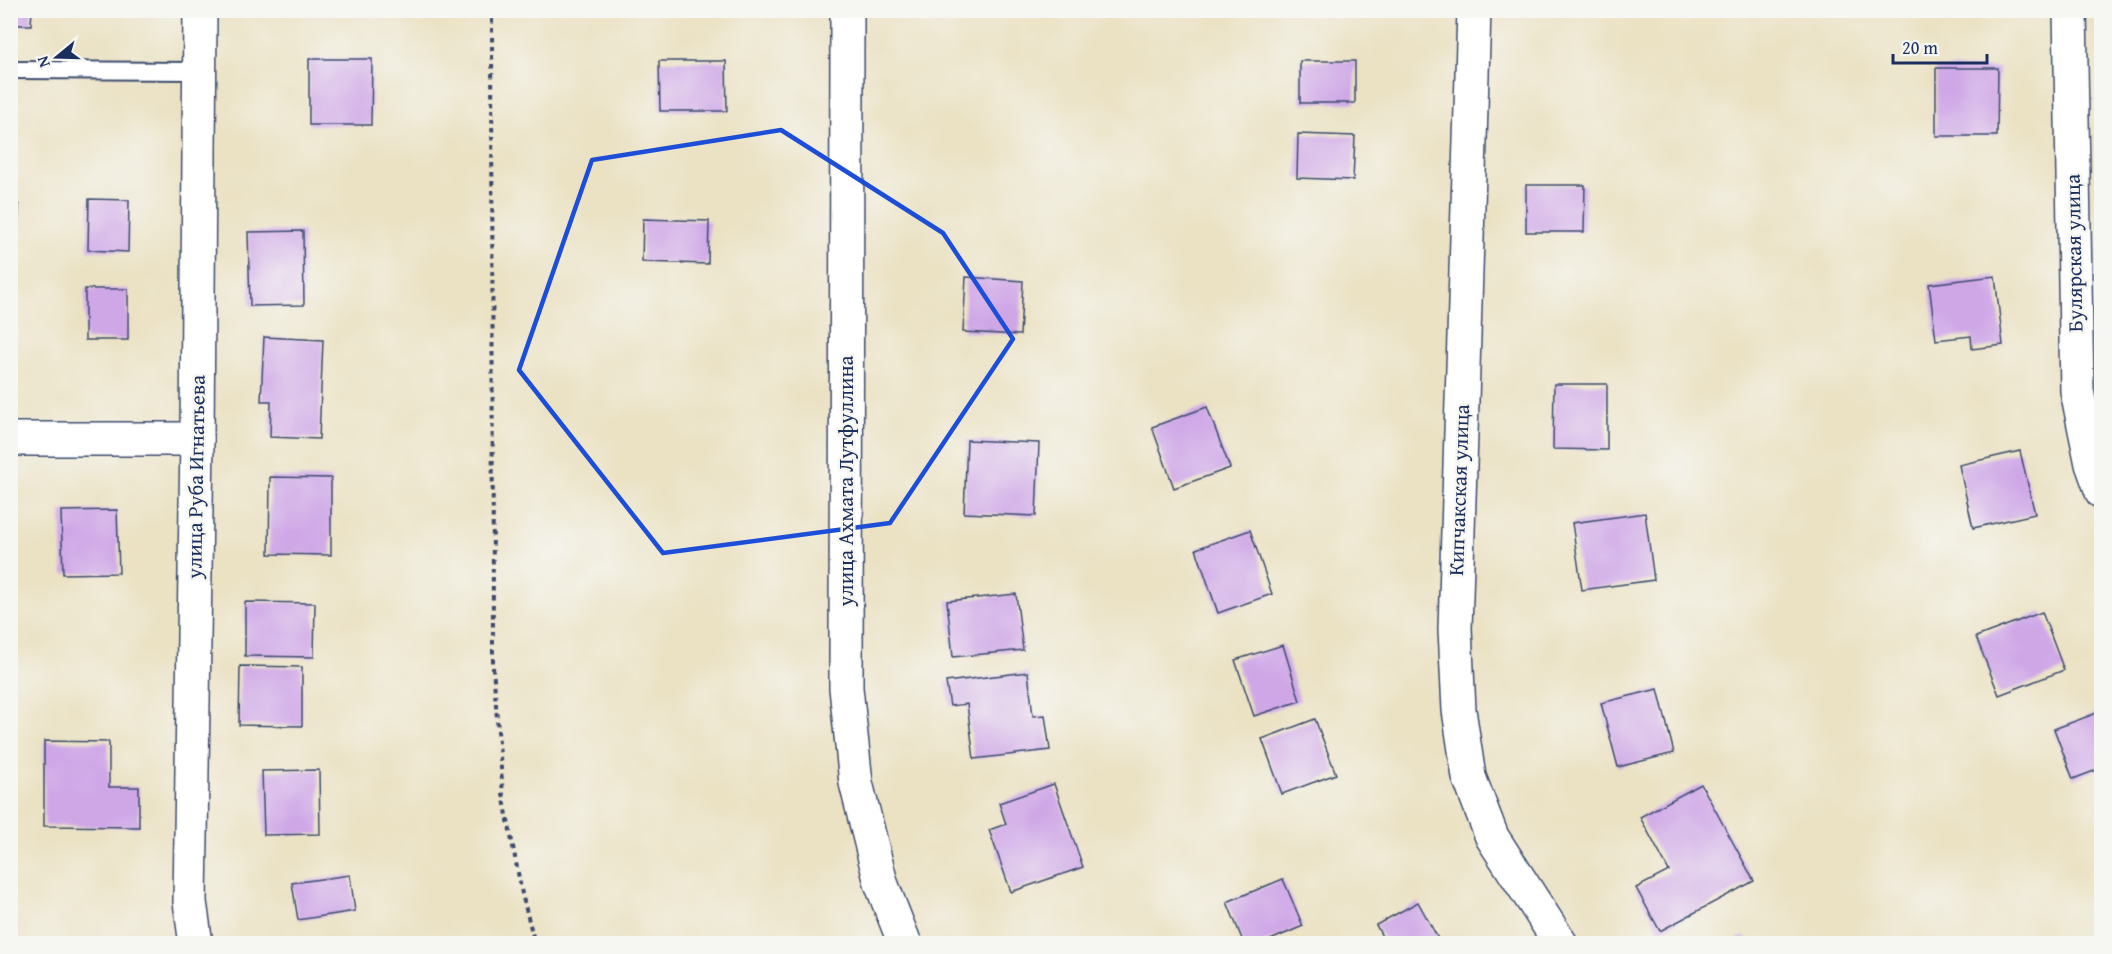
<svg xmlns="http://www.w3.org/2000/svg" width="2112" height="954" viewBox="0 0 2112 954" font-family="'Gentium Book Plus',serif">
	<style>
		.building { fill: #cfa7e7 }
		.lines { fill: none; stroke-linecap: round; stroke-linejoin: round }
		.lane-casing { stroke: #3a4a6d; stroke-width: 20 }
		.street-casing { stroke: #3a4a6d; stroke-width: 36 }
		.path { stroke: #3a4a6d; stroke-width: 4; stroke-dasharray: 4.5 4.5; stroke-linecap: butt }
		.lane { stroke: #fff; stroke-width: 16 }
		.street { stroke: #fff; stroke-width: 33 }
		.marked { fill: none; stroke: #1d4ed8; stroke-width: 4.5; stroke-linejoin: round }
		.labels { text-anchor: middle; stroke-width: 5; stroke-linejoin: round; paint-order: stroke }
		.street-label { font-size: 21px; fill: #1b2f5e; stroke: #f6f6f2 }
	</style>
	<rect width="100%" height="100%" fill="#f6f6f2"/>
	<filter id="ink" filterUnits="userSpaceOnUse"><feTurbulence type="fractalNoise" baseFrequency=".0167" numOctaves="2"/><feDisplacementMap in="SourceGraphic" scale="12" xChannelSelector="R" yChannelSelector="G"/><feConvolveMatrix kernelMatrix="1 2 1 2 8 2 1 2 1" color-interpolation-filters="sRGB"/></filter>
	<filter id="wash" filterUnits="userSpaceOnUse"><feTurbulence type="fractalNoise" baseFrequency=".008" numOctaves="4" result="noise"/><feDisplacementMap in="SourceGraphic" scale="24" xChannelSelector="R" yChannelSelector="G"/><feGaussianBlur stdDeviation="1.35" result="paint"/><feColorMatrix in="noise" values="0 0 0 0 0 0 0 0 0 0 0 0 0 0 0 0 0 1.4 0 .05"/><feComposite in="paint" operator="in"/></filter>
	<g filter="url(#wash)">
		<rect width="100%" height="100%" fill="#ebe2c4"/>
		<g id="blocks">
			<g class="building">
				<polygon points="10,10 32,10 31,25 10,25"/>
				<polygon points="309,59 372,59 371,125 309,125"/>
				<polygon points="659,61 726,61 727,111 660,111"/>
				<rect x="1300" y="61" width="55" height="42"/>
				<polygon points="1936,68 1998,68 1997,136 1936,136"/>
				<polygon points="1298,134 1355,136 1353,180 1297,178"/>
				<polygon points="1526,185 1585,185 1584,232 1526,232"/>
				<polygon points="89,199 129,200 128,252 88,250"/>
				<polygon points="10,205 19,205 17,250 10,249"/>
				<polygon points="643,219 709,221 708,264 642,262"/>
				<polygon points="303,231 304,305 250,306 248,232"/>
				<polygon points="1995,276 2003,345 1972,349 1971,336 1936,340 1929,284"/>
				<polygon points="966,277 1023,281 1020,335 963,332"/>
				<rect x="85" y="289" width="43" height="51"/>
				<polygon points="264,337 323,340 319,439 270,437 271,401 261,401"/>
				<polygon points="1554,384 1607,384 1607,450 1553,449"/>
				<polygon points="1207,407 1230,468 1174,488 1152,427"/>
				<polygon points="967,440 1039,443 1036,516 964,513"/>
				<polygon points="2020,451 2035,514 1973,528 1959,465"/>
				<polygon points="270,477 331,478 331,555 269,554"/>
				<polygon points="117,510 119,573 63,574 61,511"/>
				<polygon points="1645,513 1654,580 1582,590 1572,523"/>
				<polygon points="1250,530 1272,594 1218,613 1196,549"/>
				<polygon points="1016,594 1023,650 953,657 947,601"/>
				<polygon points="245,602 315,603 314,657 245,656"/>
				<polygon points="2042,612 2064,670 1999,695 1976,637"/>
				<polygon points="1283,645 1300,701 1254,716 1235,660"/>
				<polygon points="240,666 302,667 302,726 239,725"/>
				<polygon points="1028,672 1033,716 1045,715 1050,750 974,759 967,704 950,706 946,682"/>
				<polygon points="1658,689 1674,753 1618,767 1601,703"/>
				<polygon points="2102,711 2102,768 2073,779 2054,729"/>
				<polygon points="1315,719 1336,774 1282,794 1262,739"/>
				<polygon points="44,741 109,742 109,787 139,787 139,827 44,826"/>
				<polygon points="319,770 320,834 264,835 262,771"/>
				<polygon points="1054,784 1083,867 1011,892 989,830 1006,824 999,803"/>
				<polygon points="1701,784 1754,881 1660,931 1636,888 1669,871 1640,817"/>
				<polygon points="350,875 355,911 298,920 292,883"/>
				<polygon points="1283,879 1303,926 1261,944 1244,944 1227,902"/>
				<polygon points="1418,902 1441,944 1386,944 1376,925"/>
				<polygon points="1744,936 1748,944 1729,944"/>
			</g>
		</g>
	</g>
	<g filter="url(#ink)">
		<use href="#blocks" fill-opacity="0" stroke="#3a4a6d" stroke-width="1.5"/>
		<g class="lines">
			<g class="lane-casing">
				<polyline id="lane" points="10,70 199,71"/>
			</g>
			<g class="street-casing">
				<g id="street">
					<polyline points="847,10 846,688 856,783 881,883 905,944"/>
					<polyline points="1474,10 1455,629 1459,710 1469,777 1492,837 1561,944"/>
					<polyline points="2070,10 2077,391 2092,464 2102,492"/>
					<polyline points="10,439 197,439"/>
					<polyline points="196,944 190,902 197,439 200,10"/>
				</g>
			</g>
			<polyline class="path" points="492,10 493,667 503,794 522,894 535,944"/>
			<use href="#lane" class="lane"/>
			<use href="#street" class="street"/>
		</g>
	</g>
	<path class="marked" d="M781,130L943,233L1013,339L890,523L663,553L519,370L592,160Z"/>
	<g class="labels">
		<g class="street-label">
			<text transform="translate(2074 253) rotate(-91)" y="7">Булярская улица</text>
			<text transform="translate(196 477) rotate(-89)" y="7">улица Руба Игнатьева</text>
			<text transform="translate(846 481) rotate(-90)" y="7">улица Ахмата Лутфуллина</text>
			<text transform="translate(1459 490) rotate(-88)" y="7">Кипчакская улица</text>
		</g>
	</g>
	<rect width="2112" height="954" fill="none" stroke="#f6f6f2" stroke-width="36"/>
	<g transform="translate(57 57) rotate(251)" stroke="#f6f6f2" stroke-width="4.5" paint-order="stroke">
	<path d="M0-4.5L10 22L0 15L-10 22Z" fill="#1b2f5e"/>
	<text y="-9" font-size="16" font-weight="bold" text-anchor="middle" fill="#1b2f5e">N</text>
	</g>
	<path d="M1893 54v9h94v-9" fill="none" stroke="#1b2f5e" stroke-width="3"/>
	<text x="1902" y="54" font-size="18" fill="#1b2f5e" stroke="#f6f6f2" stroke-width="4.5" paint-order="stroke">20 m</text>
</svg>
